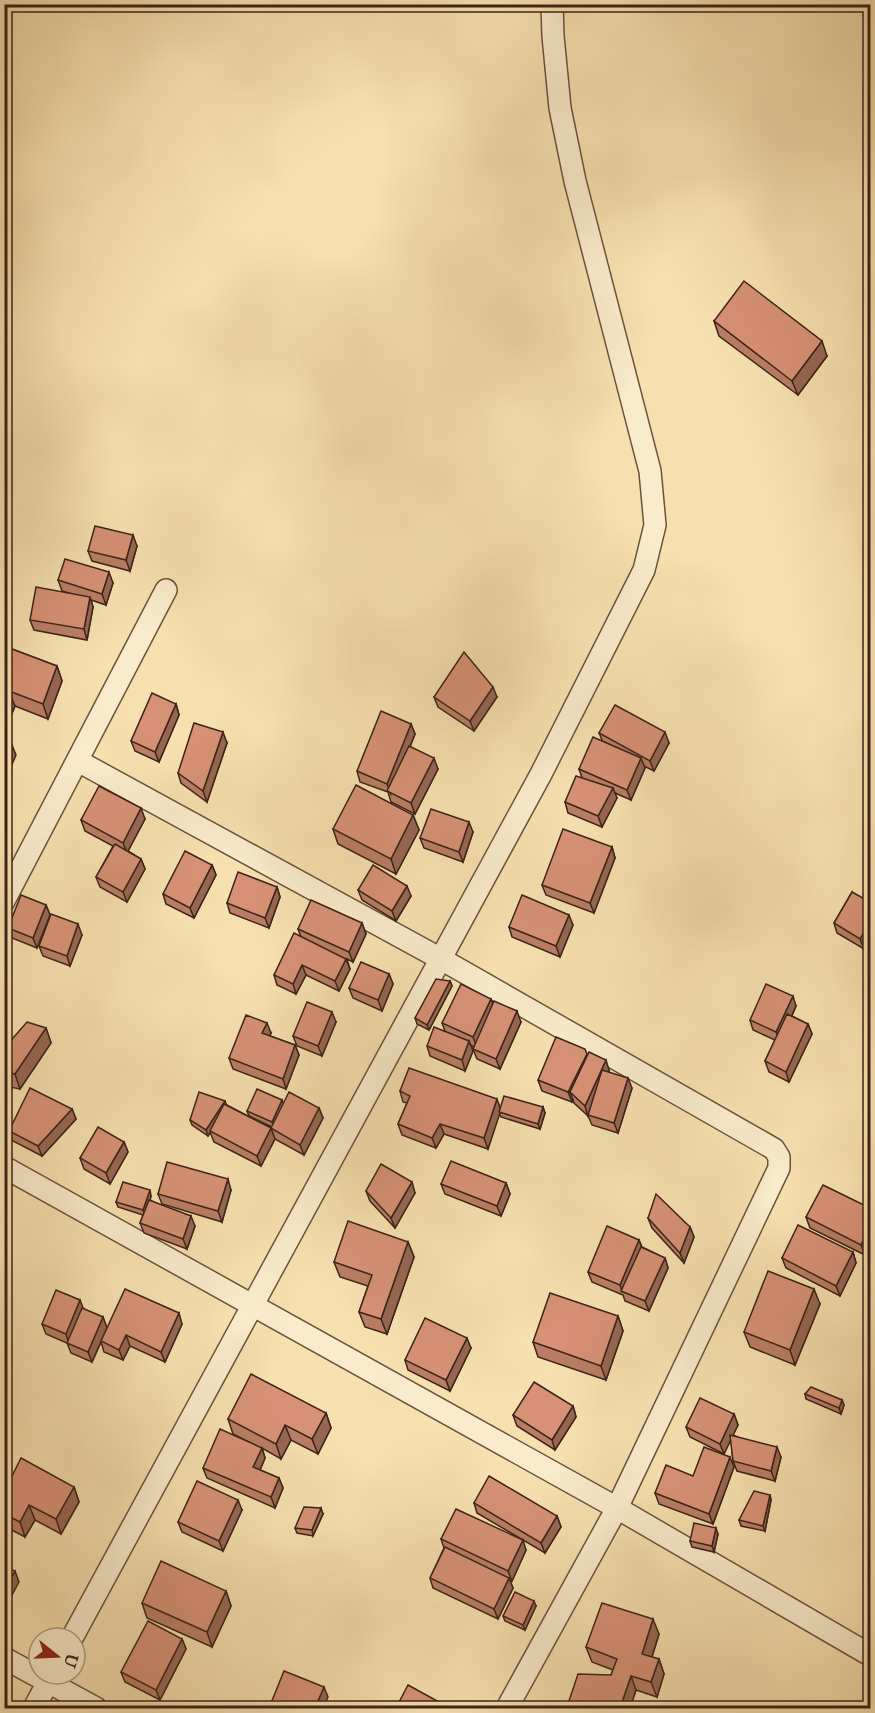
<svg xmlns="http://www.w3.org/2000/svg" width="875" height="1713" viewBox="0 0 875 1713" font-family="'IM FELL Double Pica',serif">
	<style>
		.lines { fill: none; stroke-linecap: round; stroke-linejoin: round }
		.street-casing { stroke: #6a523e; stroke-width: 24 }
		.street { stroke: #f9ebcb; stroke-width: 21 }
		.wall { fill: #b97d65; stroke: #3c2319; stroke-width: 1.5 }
		.shaded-wall { fill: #966653; stroke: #3c2319; stroke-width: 1.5 }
		.building { fill: #d79176; stroke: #3c2319; stroke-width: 1.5 }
	</style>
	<rect width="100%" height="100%" fill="#f6e0af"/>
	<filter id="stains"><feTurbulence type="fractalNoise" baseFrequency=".00333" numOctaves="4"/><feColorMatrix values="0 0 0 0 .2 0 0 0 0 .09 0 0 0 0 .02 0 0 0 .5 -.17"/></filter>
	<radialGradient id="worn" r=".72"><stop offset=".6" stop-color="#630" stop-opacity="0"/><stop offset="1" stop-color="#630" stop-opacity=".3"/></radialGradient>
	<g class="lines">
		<g class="street-casing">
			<g id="street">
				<polyline points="78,761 441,959 774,1149 779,1157 779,1168 617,1508 507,1708"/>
				<polyline points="4,901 166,590"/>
				<polyline points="4,1167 617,1508 870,1655"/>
				<polyline points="72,1638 541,774 644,570 655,525 650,471 575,181 560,108 553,36 552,4"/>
				<polyline points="4,1658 48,1682 34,1708"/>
				<polyline points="52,1674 48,1682 96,1708"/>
			</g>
		</g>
		<use href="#street" class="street"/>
	</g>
	<g class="wall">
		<polygon points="714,321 827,356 798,395 719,336"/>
		<polygon points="137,546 130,571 92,561 88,551"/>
		<polygon points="58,580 113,583 106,605 91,600 93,607 87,640 34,630 30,620 72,594 62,591"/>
		<polygon points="4,646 57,666 62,681 48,719 15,706 10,718 4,716"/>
		<polygon points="434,697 497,697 474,731 438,707"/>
		<polygon points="176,704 179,715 159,762 135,751 131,741"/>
		<polygon points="411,724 415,734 410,747 438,769 415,814 391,802 388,792 360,782 357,771"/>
		<polygon points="599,733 669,743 654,771 644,766 645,768 631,800 615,793 617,798 602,827 568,813 565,802 582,778 579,769 602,740"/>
		<polygon points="227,743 207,802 181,783 178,773"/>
		<polygon points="413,815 419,830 396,874 338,844 333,829"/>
		<polygon points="145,819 128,851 141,859 145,869 127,902 100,887 96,877 113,846 85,831 81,820"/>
		<polygon points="473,832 463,862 424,848 420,838"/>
		<polygon points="612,847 615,858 594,913 546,895 542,885"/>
		<polygon points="212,865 216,875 194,918 166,904 163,894"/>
		<polygon points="277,887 280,897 269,928 230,913 227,903"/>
		<polygon points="358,890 411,896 396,921 362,900"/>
		<polygon points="852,892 864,949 837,933 834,923"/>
		<polygon points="46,905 50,915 37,948 12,938 8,928"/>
		<polygon points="362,923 366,934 353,962 347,959 350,969 339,991 306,975 296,994 277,985 274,975 301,937 298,929"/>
		<polygon points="573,925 560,957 512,937 509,927"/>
		<polygon points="82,935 70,966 43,956 39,946"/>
		<polygon points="389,974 393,984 382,1011 353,998 349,988"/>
		<polygon points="450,981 452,986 429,1030 417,1024 415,1018"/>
		<polygon points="491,999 493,1003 521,1022 500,1069 477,1059 473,1049 474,1047 471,1045 473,1051 465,1071 430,1056 427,1046 445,1031 442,1023"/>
		<polygon points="796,1006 792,1016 808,1024 812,1034 789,1082 769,1072 765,1061 775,1040 753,1030 750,1020"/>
		<polygon points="336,1022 322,1056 297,1046 293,1036"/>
		<polygon points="46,1028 51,1043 20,1089 4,1086 4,1045 6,1046"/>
		<polygon points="271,1033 270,1036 295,1045 299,1055 286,1089 233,1069 229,1058"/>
		<polygon points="588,1055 609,1070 609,1072 632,1088 618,1133 592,1125 588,1116 574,1103 573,1100 572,1102 542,1091 538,1080"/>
		<polygon points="400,1091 500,1108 543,1107 545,1113 540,1129 501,1117 499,1113 488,1149 444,1134 436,1148 402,1135 398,1124 407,1103 403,1102"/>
		<polygon points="283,1104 319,1108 323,1118 304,1155 275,1139 261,1166 214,1142 210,1132 208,1136 192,1125 190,1120 227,1105 271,1128 272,1127 249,1116 247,1111"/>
		<polygon points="72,1109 76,1119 42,1156 13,1141 9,1131"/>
		<polygon points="124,1142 128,1152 110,1184 84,1169 80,1158"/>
		<polygon points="506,1183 510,1194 501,1216 445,1194 441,1184"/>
		<polygon points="231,1190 222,1222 162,1204 158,1194"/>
		<polygon points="366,1191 415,1193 395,1228 370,1201"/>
		<polygon points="151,1196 150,1200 195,1226 187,1249 144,1233 140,1223 143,1215 118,1207 116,1202"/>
		<polygon points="870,1208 865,1255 810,1228 806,1217"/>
		<polygon points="648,1218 690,1227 694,1237 684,1263 652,1228"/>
		<polygon points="639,1240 642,1247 665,1258 668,1268 649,1311 625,1301 623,1295 592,1282 588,1272"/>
		<polygon points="408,1242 414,1257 387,1334 365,1327 359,1312 368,1286 340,1277 334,1262"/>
		<polygon points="853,1252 856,1263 840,1296 786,1268 782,1258"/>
		<polygon points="820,1304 795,1365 750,1347 744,1332"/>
		<polygon points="83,1309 103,1317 107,1328 182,1324 165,1362 130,1346 123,1360 104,1352 101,1342 92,1362 71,1353 67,1343 46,1334 42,1324"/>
		<polygon points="618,1316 623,1331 606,1380 538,1357 533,1342"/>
		<polygon points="471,1348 450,1391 408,1370 405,1360"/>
		<polygon points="805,1394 842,1400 844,1405 841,1414 806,1399"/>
		<polygon points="573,1406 576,1417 555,1450 517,1426 513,1415"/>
		<polygon points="326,1413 331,1428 318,1454 291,1440 281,1459 262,1448 265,1458 260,1470 279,1478 283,1488 275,1508 207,1478 203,1468 253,1444 233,1434 228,1419"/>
		<polygon points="734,1414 738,1425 733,1435 781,1457 775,1481 737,1471 733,1461 731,1439 724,1454 690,1437 686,1427"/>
		<polygon points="734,1467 713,1524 659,1504 655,1493 693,1476"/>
		<polygon points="4,1477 10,1480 74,1487 79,1502 61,1534 35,1520 25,1537 4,1526"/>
		<polygon points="770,1495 771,1500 765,1531 741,1526 739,1520"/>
		<polygon points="474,1503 557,1516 561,1527 545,1553 477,1513"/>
		<polygon points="242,1510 223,1551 182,1532 178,1522"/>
		<polygon points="323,1514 313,1536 297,1533 295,1528"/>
		<polygon points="718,1534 714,1552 692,1547 690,1541"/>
		<polygon points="441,1539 526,1550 512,1581 510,1581 513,1588 498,1619 433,1588 430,1578 444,1548"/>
		<polygon points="226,1591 231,1606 212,1647 147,1618 142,1603"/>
		<polygon points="536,1606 525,1630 505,1621 503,1616"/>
		<polygon points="659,1634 652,1657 659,1659 664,1674 657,1697 636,1690 630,1708 572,1708 569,1701 611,1675 613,1670 592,1662 586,1647"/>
		<polygon points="182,1639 186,1649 160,1700 125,1682 121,1672"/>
	</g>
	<g class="shaded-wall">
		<polygon points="822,341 827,356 798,395 792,381"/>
		<polygon points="133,535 137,546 130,571 126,560"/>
		<polygon points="109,572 113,583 106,605 102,594"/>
		<polygon points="90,597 93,607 87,640 84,629"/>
		<polygon points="57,666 62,681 48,719 43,704"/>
		<polygon points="493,687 497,697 474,731 470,721"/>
		<polygon points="9,691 15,706 10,718 5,703"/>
		<polygon points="176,704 179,715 159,762 155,752"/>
		<polygon points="411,724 415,734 391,794 387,784"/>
		<polygon points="223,732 227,743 207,802 203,791"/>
		<polygon points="665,732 669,743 654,771 650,761"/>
		<polygon points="12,745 16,755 4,783 4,763"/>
		<polygon points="434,758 438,769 415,814 411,803"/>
		<polygon points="641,758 645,768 631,800 627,790"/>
		<polygon points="613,788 617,798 602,827 598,816"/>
		<polygon points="141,808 145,819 127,853 123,843"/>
		<polygon points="413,815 419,830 396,874 391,859"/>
		<polygon points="469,822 473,832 463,862 459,852"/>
		<polygon points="612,847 615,858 594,913 590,903"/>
		<polygon points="141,859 145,869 127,902 123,892"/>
		<polygon points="212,865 216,875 194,918 190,908"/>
		<polygon points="407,886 411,896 396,921 392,911"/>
		<polygon points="277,887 280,897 269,928 265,918"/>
		<polygon points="46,905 50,915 37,948 33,938"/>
		<polygon points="569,915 573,925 560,957 556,946"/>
		<polygon points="870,921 870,938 864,949 860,939"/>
		<polygon points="362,923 366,934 353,962 349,952"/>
		<polygon points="78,924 82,935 70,966 67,956"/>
		<polygon points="346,959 350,969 339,991 335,981"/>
		<polygon points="302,965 306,975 296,994 293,984"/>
		<polygon points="389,974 393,984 382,1011 378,1000"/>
		<polygon points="450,981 452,986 429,1030 427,1025"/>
		<polygon points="793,996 796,1006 780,1042 776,1032"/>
		<polygon points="491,999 495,1009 477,1048 473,1037"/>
		<polygon points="517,1011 521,1022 500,1069 496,1059"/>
		<polygon points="332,1012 336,1022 322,1056 318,1046"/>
		<polygon points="267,1023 271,1033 266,1043 262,1033"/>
		<polygon points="808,1024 812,1034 789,1082 786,1072"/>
		<polygon points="46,1028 51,1043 20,1089 15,1074"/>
		<polygon points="469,1041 473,1051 465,1071 462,1060"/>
		<polygon points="295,1045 299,1055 286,1089 283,1079"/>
		<polygon points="587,1054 591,1064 570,1092 573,1100 572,1102 568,1092"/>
		<polygon points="606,1060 609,1070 589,1115 588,1115 588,1117 585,1106"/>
		<polygon points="628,1078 632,1088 618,1133 614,1123"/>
		<polygon points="497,1099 501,1110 488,1149 484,1138"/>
		<polygon points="282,1100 284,1105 274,1127 272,1122"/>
		<polygon points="225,1101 227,1106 208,1136 206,1130"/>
		<polygon points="543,1107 545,1113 540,1129 538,1124"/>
		<polygon points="319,1108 323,1118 304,1155 300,1145"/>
		<polygon points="72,1109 76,1119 42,1156 38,1146"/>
		<polygon points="440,1124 444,1134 436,1148 432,1138"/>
		<polygon points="271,1128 275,1139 261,1166 257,1156"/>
		<polygon points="124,1142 128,1152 110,1184 106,1173"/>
		<polygon points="228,1179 231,1190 222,1222 218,1211"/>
		<polygon points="412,1182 415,1193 395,1228 391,1218"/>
		<polygon points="506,1183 510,1194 501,1216 497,1206"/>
		<polygon points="150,1190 151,1196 145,1216 143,1210"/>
		<polygon points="191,1216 195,1226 187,1249 183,1239"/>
		<polygon points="870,1225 870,1243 865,1255 861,1245"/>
		<polygon points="690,1227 694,1237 684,1263 680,1253"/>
		<polygon points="639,1240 643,1251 622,1291 620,1285"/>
		<polygon points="408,1242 414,1257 387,1334 381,1319"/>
		<polygon points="853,1252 856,1263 840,1296 836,1286"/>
		<polygon points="665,1258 668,1268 649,1311 645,1301"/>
		<polygon points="814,1289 820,1304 795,1365 790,1350"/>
		<polygon points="80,1300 84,1310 69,1344 66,1334"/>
		<polygon points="179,1313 182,1324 165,1362 161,1352"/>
		<polygon points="618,1316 623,1331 606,1380 601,1366"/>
		<polygon points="103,1317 107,1328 92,1362 88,1352"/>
		<polygon points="126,1335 130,1346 123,1360 119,1350"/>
		<polygon points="467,1338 471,1348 450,1391 446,1380"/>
		<polygon points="842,1400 844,1405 841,1414 839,1408"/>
		<polygon points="573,1406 576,1417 555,1450 552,1440"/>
		<polygon points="326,1413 331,1428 318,1454 312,1439"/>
		<polygon points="734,1414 738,1425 724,1454 720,1444"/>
		<polygon points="285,1425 291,1440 281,1459 276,1444"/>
		<polygon points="777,1447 781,1457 775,1481 771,1471"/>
		<polygon points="262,1448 265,1458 257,1477 253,1467"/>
		<polygon points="730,1457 734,1467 713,1524 709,1514"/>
		<polygon points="279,1478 283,1488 275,1508 271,1497"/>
		<polygon points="74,1487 79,1502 61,1534 56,1519"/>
		<polygon points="770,1495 771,1500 765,1531 763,1526"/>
		<polygon points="238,1500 242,1510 223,1551 219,1541"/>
		<polygon points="29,1505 35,1520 25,1537 20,1522"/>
		<polygon points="321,1508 323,1514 313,1536 312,1530"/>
		<polygon points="557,1516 561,1527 545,1553 541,1543"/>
		<polygon points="716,1528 718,1534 714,1552 712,1546"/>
		<polygon points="523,1540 526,1550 512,1581 508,1571"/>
		<polygon points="15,1571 19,1582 4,1610 4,1592"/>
		<polygon points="509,1578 513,1588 498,1619 494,1609"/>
		<polygon points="226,1591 231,1606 212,1647 207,1632"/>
		<polygon points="534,1601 536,1606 525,1630 523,1625"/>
		<polygon points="653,1619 659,1634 648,1669 642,1654"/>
		<polygon points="182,1639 186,1649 160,1700 156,1690"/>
		<polygon points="659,1659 664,1674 657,1697 651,1682"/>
		<polygon points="631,1676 636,1690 630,1708 620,1708"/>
		<polygon points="324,1687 328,1697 323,1708 315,1708"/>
	</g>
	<g class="building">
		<polygon points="744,281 822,341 792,381 714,321"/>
		<polygon points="95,526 133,535 126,560 88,551"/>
		<polygon points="65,559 109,572 102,594 58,580"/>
		<polygon points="36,587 90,597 84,629 30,620"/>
		<polygon points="4,646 57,666 43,704 9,691 4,703"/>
		<polygon points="464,652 493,687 470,721 434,697"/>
		<polygon points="152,693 176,704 155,752 131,741"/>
		<polygon points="615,705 665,732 650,761 599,733"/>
		<polygon points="381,711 411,724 387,784 357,771"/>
		<polygon points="194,723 223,732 203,791 178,773"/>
		<polygon points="593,737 641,758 627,790 579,769"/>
		<polygon points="4,741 12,745 4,763"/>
		<polygon points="409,746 434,758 411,803 387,791"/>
		<polygon points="576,776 613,788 598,816 565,802"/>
		<polygon points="356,785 413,815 391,859 333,829"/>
		<polygon points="99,786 141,808 123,843 81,820"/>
		<polygon points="431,809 469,822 459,852 420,838"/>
		<polygon points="563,829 612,847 590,903 542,885"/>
		<polygon points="115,844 141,859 123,892 96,877"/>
		<polygon points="185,851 212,865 190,908 163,894"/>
		<polygon points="373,865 407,886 392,911 358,890"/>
		<polygon points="238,872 277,887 265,918 227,903"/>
		<polygon points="852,892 870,902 870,921 860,939 834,923"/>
		<polygon points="21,895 46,905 33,938 8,928"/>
		<polygon points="522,895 569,915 556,946 509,927"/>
		<polygon points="311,900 362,923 349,952 298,929"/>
		<polygon points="51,914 78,924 67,956 39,946"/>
		<polygon points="294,933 346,959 335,981 302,965 293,984 274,975"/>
		<polygon points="361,962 389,974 378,1000 349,988"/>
		<polygon points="436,979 450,981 427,1025 415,1018"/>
		<polygon points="461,984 491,999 473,1037 442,1023"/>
		<polygon points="766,984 793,996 776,1032 750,1020"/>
		<polygon points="494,1001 517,1011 496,1059 473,1049"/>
		<polygon points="307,1002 332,1012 318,1046 293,1036"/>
		<polygon points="787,1014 808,1024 786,1072 765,1061"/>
		<polygon points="246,1015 267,1023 262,1033 295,1045 283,1079 229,1058"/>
		<polygon points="27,1022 46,1028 15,1074 4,1072 4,1045 6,1046"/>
		<polygon points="434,1027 469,1041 462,1060 427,1046"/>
		<polygon points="556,1037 585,1049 587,1054 568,1092 538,1080"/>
		<polygon points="589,1052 606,1060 585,1106 570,1092"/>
		<polygon points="409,1068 497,1099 484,1138 440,1124 432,1138 398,1124 410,1096 400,1091"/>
		<polygon points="602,1070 628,1078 614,1123 588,1115"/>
		<polygon points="30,1088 72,1109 38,1146 9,1131"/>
		<polygon points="257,1089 282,1100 272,1122 247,1111"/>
		<polygon points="199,1092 225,1101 206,1130 190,1120"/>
		<polygon points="289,1092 319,1108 300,1145 271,1128 257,1156 210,1131 224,1104 271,1128"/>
		<polygon points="504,1096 543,1107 538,1124 499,1112"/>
		<polygon points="98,1127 124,1142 106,1173 80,1158"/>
		<polygon points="451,1161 506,1183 497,1206 441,1184"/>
		<polygon points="167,1162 228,1179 218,1211 158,1194"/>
		<polygon points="381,1164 412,1182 391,1218 366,1191"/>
		<polygon points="123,1182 150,1190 143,1210 116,1202"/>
		<polygon points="823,1185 870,1208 870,1225 861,1245 806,1217"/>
		<polygon points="656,1194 690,1227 680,1253 648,1218"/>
		<polygon points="149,1200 191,1216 183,1239 140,1223"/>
		<polygon points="348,1221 408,1242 381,1319 359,1312 372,1275 334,1262"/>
		<polygon points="798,1225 853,1252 836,1286 782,1258"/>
		<polygon points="607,1226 639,1240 620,1285 588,1272"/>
		<polygon points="641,1247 665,1258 645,1301 621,1291"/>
		<polygon points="768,1271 814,1289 790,1350 744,1332"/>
		<polygon points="125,1289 179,1313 161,1352 126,1335 119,1350 101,1341"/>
		<polygon points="56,1290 80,1300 66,1334 42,1324"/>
		<polygon points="550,1293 618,1316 601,1366 533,1342"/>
		<polygon points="82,1308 103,1317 88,1352 67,1343"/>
		<polygon points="425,1318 467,1338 446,1380 405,1360"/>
		<polygon points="251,1374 326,1413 312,1439 285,1425 276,1444 228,1419"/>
		<polygon points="534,1382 573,1406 552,1440 513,1415"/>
		<polygon points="811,1387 842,1400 839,1408 805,1394"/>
		<polygon points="700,1398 734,1414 720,1444 686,1427"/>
		<polygon points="220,1429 262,1448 253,1467 279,1478 271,1497 203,1468"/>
		<polygon points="730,1435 777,1447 771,1471 733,1461"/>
		<polygon points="704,1447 730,1457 709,1514 655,1493 666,1465 693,1476"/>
		<polygon points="21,1458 74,1487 56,1519 29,1505 20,1522 4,1514 4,1477 10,1480"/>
		<polygon points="489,1476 557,1516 541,1543 474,1503"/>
		<polygon points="197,1481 238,1500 219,1541 178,1522"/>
		<polygon points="754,1491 770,1495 763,1526 739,1520"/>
		<polygon points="304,1507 321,1508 312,1530 295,1528"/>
		<polygon points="456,1509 523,1540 508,1571 441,1539"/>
		<polygon points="694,1523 716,1528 712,1546 690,1541"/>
		<polygon points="445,1547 509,1578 494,1609 430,1578"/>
		<polygon points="161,1561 226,1591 207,1632 142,1603"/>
		<polygon points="4,1566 15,1571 4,1592"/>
		<polygon points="515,1592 534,1601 523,1625 503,1616"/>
		<polygon points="602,1603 653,1619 642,1654 659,1659 651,1682 631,1676 620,1708 592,1708 569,1701 578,1674 611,1675 617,1659 586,1647"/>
		<polygon points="148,1621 182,1639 156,1690 121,1672"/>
		<polygon points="284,1671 324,1687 315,1708 269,1708"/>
		<polygon points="408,1685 441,1703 438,1708 396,1708"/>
		<polygon points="823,1702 852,1708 822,1708"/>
	</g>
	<rect width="875" height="1713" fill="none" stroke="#f6e0af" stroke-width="24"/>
	<rect x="6" y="6" width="863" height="1701" fill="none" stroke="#3c2319" stroke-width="3"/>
	<rect x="12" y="12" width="851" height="1689" fill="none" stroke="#3c2319" stroke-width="1.5"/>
	<g transform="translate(57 1656) rotate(108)"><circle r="28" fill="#f9ebcb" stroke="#ad9b84" stroke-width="1.5"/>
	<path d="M0-4.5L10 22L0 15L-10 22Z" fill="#8f2418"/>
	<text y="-9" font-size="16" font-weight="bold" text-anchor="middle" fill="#3c2319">U</text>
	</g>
	<rect width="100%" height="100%" filter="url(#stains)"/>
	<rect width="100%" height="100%" fill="url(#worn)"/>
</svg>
